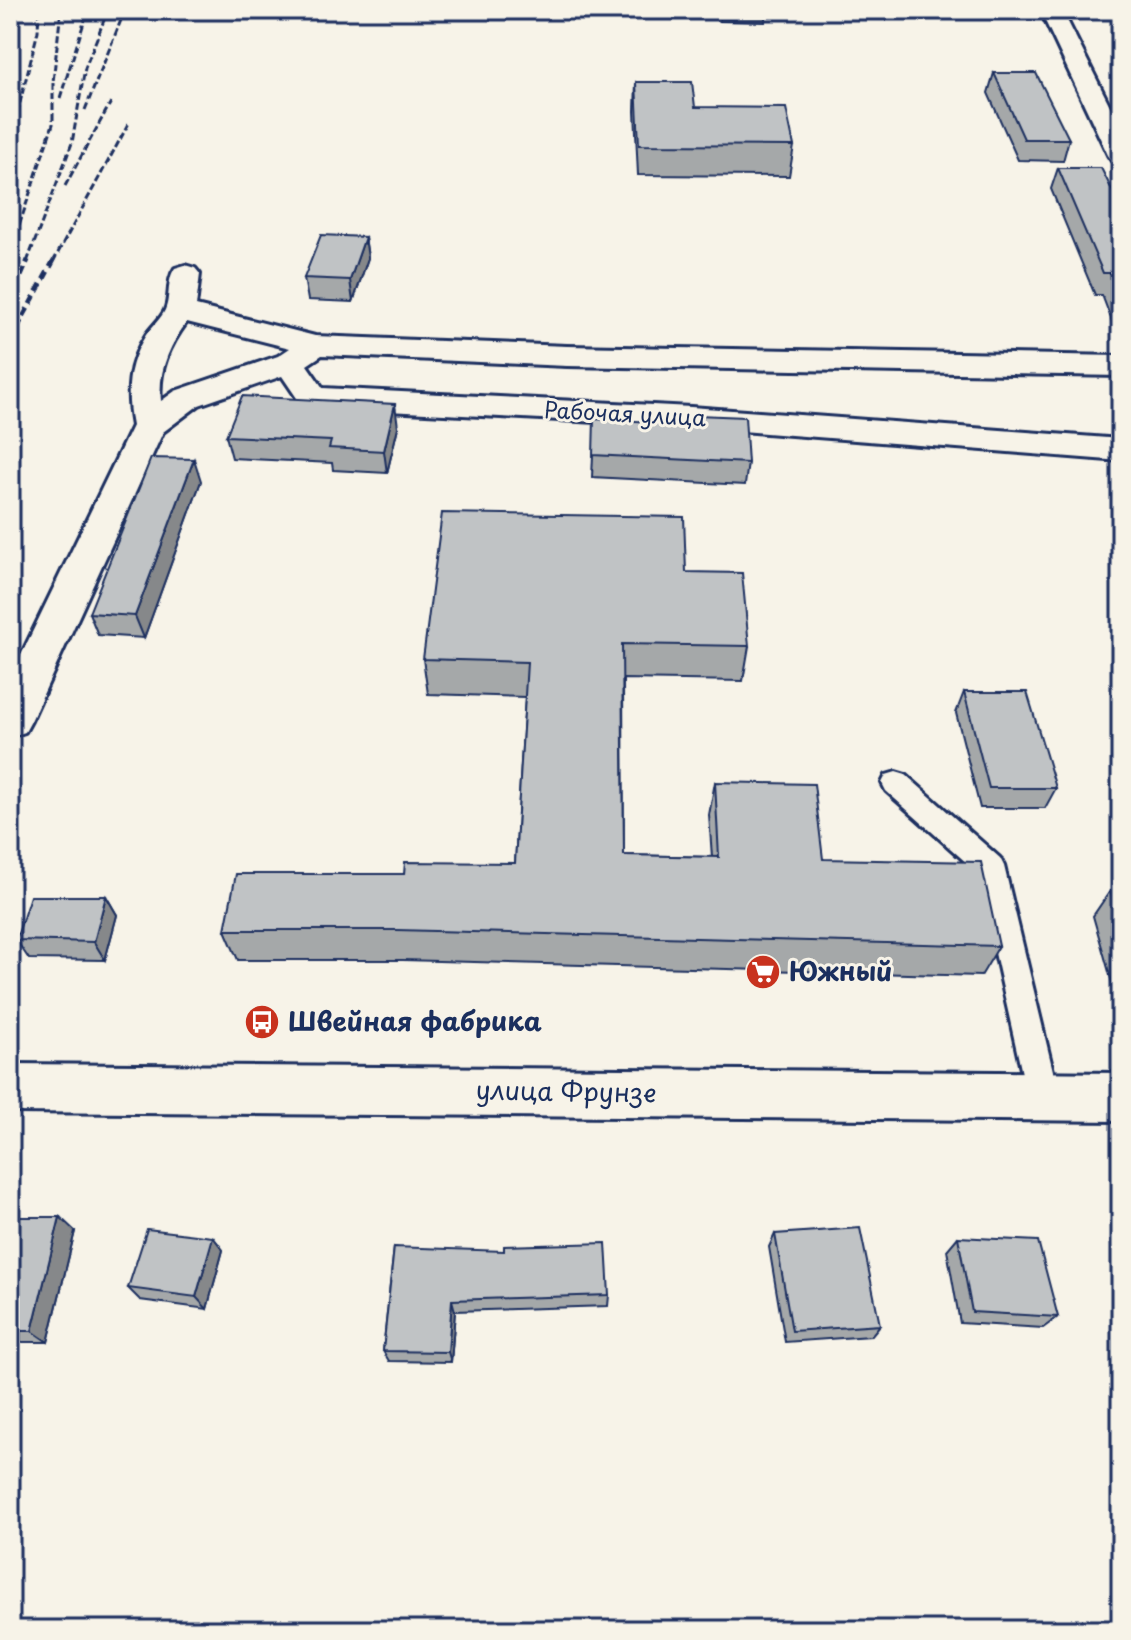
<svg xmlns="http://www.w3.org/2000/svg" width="1131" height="1640" viewBox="0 0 1131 1640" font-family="'Playpen Sans',sans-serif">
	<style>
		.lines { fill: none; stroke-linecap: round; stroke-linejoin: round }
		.service-casing { stroke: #1b2f5e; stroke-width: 6 }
		.minor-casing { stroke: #1b2f5e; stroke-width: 6 }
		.service { fill: #f7f3e8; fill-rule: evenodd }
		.minor { fill: #f7f3e8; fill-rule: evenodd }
		.rail-far1 { stroke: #1b2f5e; stroke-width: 3; stroke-dasharray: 7 3; stroke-linecap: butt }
		.rail { stroke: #1b2f5e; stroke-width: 5; stroke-dasharray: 9 5; stroke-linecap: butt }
		.wall { fill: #a5a8a9; stroke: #1b2f5e; stroke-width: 2 }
		.shaded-wall { fill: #86888a; stroke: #1b2f5e; stroke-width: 2 }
		.building { fill: #c0c3c5; stroke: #1b2f5e; stroke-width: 2 }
		.labels { text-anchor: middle; stroke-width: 6; stroke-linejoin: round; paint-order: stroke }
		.far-street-label { font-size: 22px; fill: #1b2f5e; stroke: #f7f3e8 }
		.poi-label { font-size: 26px; font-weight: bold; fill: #1b2f5e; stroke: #f7f3e8; text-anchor: start }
		.street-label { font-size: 26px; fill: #1b2f5e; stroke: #f7f3e8 }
	</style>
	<rect width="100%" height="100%" fill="#f7f3e8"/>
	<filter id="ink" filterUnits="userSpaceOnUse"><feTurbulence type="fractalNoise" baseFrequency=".0125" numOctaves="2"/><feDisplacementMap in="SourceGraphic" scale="16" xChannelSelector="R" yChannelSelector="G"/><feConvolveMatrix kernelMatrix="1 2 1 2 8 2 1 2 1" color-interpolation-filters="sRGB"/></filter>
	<g filter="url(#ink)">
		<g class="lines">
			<g class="service-casing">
				<polygon id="service" points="896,772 906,775 1000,858 1004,866 1059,1096 1055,1107 1043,1111 1031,1107 1027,1096 977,872 886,791 882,783 886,775"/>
			</g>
			<g class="minor-casing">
				<g id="minor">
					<polygon points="1040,10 1062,10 1121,128 1121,163 1112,161 1108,155"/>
					<path d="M185,265L195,268L200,274L196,306L315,336L567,346L1121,356V376L567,366L322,355L307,365L323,388L691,407L1121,439V461L691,427L313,407L301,404L282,376L199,405L163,432L31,721L25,732L10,737V678L132,426C126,393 127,364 146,335C151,327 161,319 165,310C171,297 166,281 175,268ZM187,322L290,348L278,356L175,391L161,401C158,371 169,346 187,322Z"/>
					<polygon points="10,1064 1121,1073 1121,1121 10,1112"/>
				</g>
			</g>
			<use href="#service" class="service"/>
			<use href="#minor" class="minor"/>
			<g class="rail-far1">
				<polyline points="60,98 88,10"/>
				<polyline points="85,110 125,10"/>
				<polyline points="10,142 38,31 39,10"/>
				<polyline points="65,186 111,102"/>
				<polyline points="10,253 53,124 53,82 61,10"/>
				<polyline points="27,262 72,143 85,68 108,10"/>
				<polyline points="53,262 129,123"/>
			</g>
			<g class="rail">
				<polyline points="10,302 28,260"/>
				<polyline points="10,341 54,260"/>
			</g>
		</g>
		<g class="wall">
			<polygon points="718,10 766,10 765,22 720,21"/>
			<polygon points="994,73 1069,139 1063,161 1018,160 988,93"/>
			<polygon points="636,82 695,107 794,146 789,176 638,175 635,111"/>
			<polygon points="1058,168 1121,208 1121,337 1118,337 1102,295 1095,295 1051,189"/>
			<polygon points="365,237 368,258 353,302 308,300 304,278"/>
			<polygon points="697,415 748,463 745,485 592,477 593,455 696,424"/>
			<polygon points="398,427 387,473 333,470 332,463 232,458 226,436"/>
			<polygon points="201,481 144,638 98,635 89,613"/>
			<polygon points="686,572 749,646 743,681 623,679 624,855 712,857 709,815 715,782 823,859 999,946 981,976 403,960 238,960 225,930 404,874 515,863 525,697 428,694 423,659"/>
			<polygon points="964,692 1056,788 1045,808 980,808 956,713"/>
			<polygon points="1110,891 1121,891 1121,986 1113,986 1093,916"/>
			<polygon points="106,896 117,915 105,960 29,959 16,940"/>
			<polygon points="10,1217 75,1231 48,1342 10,1342"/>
			<polygon points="775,1234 880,1325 871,1336 785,1342 769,1247"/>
			<polygon points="213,1237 223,1250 207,1309 140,1300 128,1288"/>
			<polygon points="958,1237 1058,1317 1043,1328 960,1323 947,1250"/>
			<polygon points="394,1247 609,1295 608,1306 455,1311 451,1362 389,1361 383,1351"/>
		</g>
		<g class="shaded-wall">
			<polygon points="365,237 368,258 353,302 350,280"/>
			<polygon points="395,404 398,427 387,473 384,451"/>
			<polygon points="194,459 201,481 144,638 135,616"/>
			<polygon points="106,896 117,915 105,960 94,942"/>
			<polygon points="60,1217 75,1231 48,1342 32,1331"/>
			<polygon points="213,1237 223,1250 207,1309 196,1297"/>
			<polygon points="452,1300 455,1311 451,1362 448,1352"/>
		</g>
		<g class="building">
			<polygon points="994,73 1036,73 1069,139 1024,139"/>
			<polygon points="636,82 692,82 695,107 786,108 794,146 639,145"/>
			<polygon points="1058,168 1101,168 1121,208 1121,300 1111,273 1103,273"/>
			<polygon points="321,235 365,237 350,280 304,278"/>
			<polygon points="242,396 395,404 384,451 329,448 331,441 226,436"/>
			<polygon points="697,415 745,417 748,463 593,455 594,419 697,424"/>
			<polygon points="151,458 194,459 135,616 89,613"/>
			<polygon points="442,513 684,517 686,572 742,573 749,646 622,644 624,855 719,857 715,782 814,784 823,859 981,862 999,946 397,930 225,930 236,874 404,874 405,862 515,863 527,662 423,659"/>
			<polygon points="964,692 1027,692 1056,788 989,788"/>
			<polygon points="1110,891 1121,891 1121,927"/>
			<polygon points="30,896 106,896 94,942 16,940"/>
			<polygon points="10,1217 60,1217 32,1331 10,1331"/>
			<polygon points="860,1228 880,1325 792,1331 775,1234"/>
			<polygon points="147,1229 213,1237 196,1297 128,1288"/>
			<polygon points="958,1237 1038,1241 1058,1317 972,1312"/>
			<polygon points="606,1243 609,1295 452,1300 448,1352 383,1351 394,1247 504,1251 504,1246"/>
		</g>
	</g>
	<defs>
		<g id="supermarket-disc" transform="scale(1.8)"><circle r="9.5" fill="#c8321e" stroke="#f7f3e8"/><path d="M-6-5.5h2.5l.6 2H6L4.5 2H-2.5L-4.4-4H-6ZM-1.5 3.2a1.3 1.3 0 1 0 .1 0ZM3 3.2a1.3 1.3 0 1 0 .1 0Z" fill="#fff"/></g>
		<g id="bus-disc" transform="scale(1.8)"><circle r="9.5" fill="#c8321e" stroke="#f7f3e8"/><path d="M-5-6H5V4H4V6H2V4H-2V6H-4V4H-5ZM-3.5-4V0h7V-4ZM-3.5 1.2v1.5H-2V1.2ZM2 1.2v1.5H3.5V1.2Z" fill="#fff"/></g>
	</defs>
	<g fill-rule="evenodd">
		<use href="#supermarket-disc" x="763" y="972"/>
		<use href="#bus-disc" x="262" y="1022"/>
	</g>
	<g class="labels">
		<g class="far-street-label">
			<text transform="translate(625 414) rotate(3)" y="8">Рабочая улица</text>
		</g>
		<g class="poi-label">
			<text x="789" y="981">Южный</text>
			<text x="288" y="1031">Швейная фабрика</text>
		</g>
		<g class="street-label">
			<text transform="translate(566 1092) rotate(1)" y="9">улица Фрунзе</text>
		</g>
	</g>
	<rect width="1131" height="1640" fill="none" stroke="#f7f3e8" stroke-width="40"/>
	<rect x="20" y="20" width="1091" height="1600" fill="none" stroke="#1b2f5e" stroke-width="3" filter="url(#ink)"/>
</svg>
